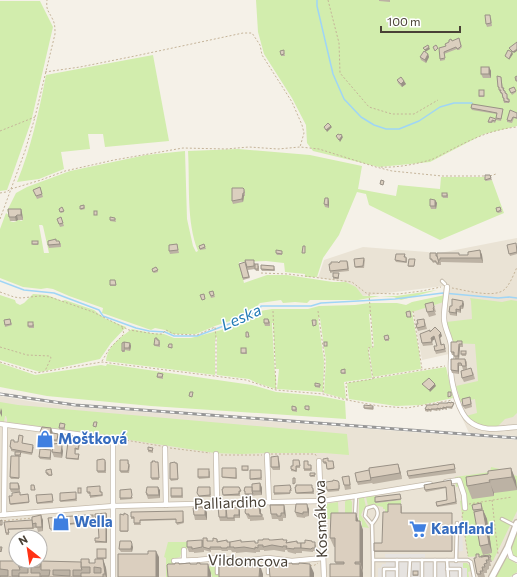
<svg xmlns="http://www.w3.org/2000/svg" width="517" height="577" viewBox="0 0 517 577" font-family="Commissioner,sans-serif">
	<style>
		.residential { fill: #eae3d5; fill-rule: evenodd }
		.green { fill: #d2edad; fill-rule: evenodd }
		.parking { fill: #e6e3e0 }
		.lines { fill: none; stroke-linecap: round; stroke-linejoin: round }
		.stream { stroke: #9fd5f6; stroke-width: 1.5 }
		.service-casing { stroke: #c5bbac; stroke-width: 4.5 }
		.minor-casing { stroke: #c5bbac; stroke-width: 6 }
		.tertiary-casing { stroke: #c5bbac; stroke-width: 8 }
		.path { stroke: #c5b499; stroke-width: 1; stroke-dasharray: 2 2; stroke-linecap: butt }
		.service { stroke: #fff; stroke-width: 2.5 }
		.minor { stroke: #fff; stroke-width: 4.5 }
		.tertiary { stroke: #fff; stroke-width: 5.5 }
		.rail-casing { stroke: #979797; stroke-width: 3 }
		.rail { stroke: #fff; stroke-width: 1.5; stroke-dasharray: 4.5; stroke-linecap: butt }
		.wall { fill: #bcb2a4 }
		.shaded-wall { fill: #999186 }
		.building { fill: #dbcfbf; stroke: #999186; fill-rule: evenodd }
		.labels { text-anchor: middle; stroke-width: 3; stroke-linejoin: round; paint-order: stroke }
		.shop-label { font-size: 15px; font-weight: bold; fill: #366cbe; stroke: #fff; text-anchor: start }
		.street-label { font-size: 15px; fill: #494136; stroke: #fff }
		.water-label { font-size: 16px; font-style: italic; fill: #247cb6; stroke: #fff }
	</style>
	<rect width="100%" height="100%" fill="#f5f1e8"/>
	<g class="residential">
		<polygon points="517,238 517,436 469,433 453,398 448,365 449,354 422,360 413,311 444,302 445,296 442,296 444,286 363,296 355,287 346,282 318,278 324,260 363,247 440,253"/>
		<path d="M0,396L35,402L75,407L517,440V577H0ZM16,537H40V561H16Z"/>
	</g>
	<g class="green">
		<polygon points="256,0 517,0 517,126 484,134 430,162 379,167 313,151 307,143 306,125 292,98 264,54 258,32"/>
		<polygon points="0,1 40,1 53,27 31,122 7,190 0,191"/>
		<path d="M153,55L169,141L105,147L103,134H88L90,149L61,152L64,169L39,179L17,182C31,148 39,112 46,75Z"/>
		<path d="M238,149L310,155L362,166L358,189L396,196L398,185L440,189L441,177H485L486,181L492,180L504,213L440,240L369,205L366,194L357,192L339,235L323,258L317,277H305V274L285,272L284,263L266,261L239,262L244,283L267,275H287L333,282H346L356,287L363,296H397L437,290L401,300L394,297L380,296L358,300H310L307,303L295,302L283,303L281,300L260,303L251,312L242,317L215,326L196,334H172L165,330L155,328L151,330L102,313L103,308L69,296L53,289L47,288L41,289L23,287L0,278V229L6,213L10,216V221C13,223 17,222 18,219L21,221L23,220L22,214L9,213L7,211L16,193L27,187L70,171L146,155L185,151L187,219L193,246L196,252L198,251C186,221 190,184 188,151ZM39,225H42L43,226L49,253H44Z"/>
		<polygon points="33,294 47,295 62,301 65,300 94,310 104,318 126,327 111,343 100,359 40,372 0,360 0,295 15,300 16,303 20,305 24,303"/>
		<path d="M445,295L444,302L412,312L419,351L421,369L373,377L369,348L374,347L371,314H369L372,347L368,348L372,378L344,382L346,399L324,393L326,361L320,318L318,319L324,361L323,392L277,389L279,369H276L273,323H272L275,375H276V389L257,383L249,379L217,375V336L215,340V375L106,361C107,346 121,337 132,329L150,333L164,334L174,338H191L221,330L242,321L260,311L272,309H308L319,306L355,305L370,303H397L406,305L412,302Z"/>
		<polygon points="470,298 502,302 511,300 517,301 517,413 513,417 505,419 498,426 479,427 466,416 477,413 475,399 461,402 456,386 478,381 475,344 452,343 446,322 472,319 471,301"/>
		<polygon points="0,363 35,375 101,365 106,366 107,364 252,385 276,392 320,396 345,401 346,419 151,406 47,396 0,387"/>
		<polygon points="446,367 453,398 421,405 396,406 349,399 347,383"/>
		<polygon points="0,402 18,405 347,434 349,455 324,453 268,453 240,454 215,453 130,440 122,437 65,430 65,425 60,429 7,422 7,419 6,416 5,416 4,422 0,421"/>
		<polygon points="491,467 504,470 504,472 517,476 517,511 493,561 482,556 468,557 460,501 462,500 460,486 456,487 455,477 490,472"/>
		<polygon points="375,496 376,503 401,500 401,506 388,506 388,512 385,512 385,509 383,509 383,507 373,505 368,506 366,497"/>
		<polygon points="359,498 364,498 366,507 363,510 361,515 369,528 362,527 362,520 361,522 359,522"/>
		<polygon points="350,499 352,502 352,522 345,523 345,502 346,500"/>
		<polygon points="338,502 339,522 333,519 326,519 325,504"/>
		<path d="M517,531V558C506,551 513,541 517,531Z"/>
		<polygon points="168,542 187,542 187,550 182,550 180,557 173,559 173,567 168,568 168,577 166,577 166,558 164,557"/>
		<polygon points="506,557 517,564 517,572 510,577 496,577"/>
		<polygon points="212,561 215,563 215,573 219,573 219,563 221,561 220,577 212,577 212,575 204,567 214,566"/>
		<polygon points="463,563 467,563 470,566 471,571 468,572 469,577 467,577 467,568 463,568"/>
	</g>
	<g class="parking">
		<polygon points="462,521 463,551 455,552 455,522"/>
		<polygon points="385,554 425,554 425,562 463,563 463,568 467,568 467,577 378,577 378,568 381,568 382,564 386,564"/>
	</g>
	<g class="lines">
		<g class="stream">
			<polyline points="317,0 317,6 333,74 344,99 361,117 374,125 386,129 399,129 419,121 440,107 454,103 472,103"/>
			<polyline points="0,281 24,290 54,293 99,310 103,316 136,328 149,331 165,332 174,336 197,336 245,318 260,309 261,306 311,306 321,303 395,299 443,293 498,298 509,297 517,298"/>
		</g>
		<g class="service-casing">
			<g id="service">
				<polyline points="442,281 445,284"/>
				<polyline points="355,516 356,496"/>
				<polyline points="502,519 516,526"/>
				<path d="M372,524C376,519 380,514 376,508L374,506L367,508L366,510L365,516L372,524L373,560"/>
				<polyline points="397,560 397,577"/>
				<polyline points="422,560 422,577"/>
				<polyline points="447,560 448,577"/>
				<polyline points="456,561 457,523"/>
				<polyline points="447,569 460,569 460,577"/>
				<polyline points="217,573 217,558"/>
				<polyline points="268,573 268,558"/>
				<polyline points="373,577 373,560 468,560 471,562 474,577"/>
				<polyline points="384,577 384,569 397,569"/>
				<polyline points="409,577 410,560"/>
				<polyline points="435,577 435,560"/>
			</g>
		</g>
		<g class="minor-casing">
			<g id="minor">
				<path d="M447,287C446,298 444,308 444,318C444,328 450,336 451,345C452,354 450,364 451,373C452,386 459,413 469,421C483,433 501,428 517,427"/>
				<polyline points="0,424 113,439 113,577"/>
				<polyline points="165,448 166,505"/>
				<polyline points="216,454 217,504"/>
				<polyline points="267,455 269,502"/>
				<polyline points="319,461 324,577"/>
				<polyline points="446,482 459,480 464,495 465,508"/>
				<polyline points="0,515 114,506 321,501 356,496 430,484"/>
				<polyline points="4,515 5,425"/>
				<polyline points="508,547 511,557 517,560"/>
				<polyline points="174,561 198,560 217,558 243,561 268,558 292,561 323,558"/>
				<polyline points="184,561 184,550"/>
				<polyline points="515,577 517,576"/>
			</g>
		</g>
		<g class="tertiary-casing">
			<polyline id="tertiary" points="492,577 508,547 517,523"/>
		</g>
		<g class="path">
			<polyline points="328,0 339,43 340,73 369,107 392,114 414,114 438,100"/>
			<polyline points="45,72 80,67 135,56 243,33 252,33 260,45 262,55 292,102 302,125 304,133 300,147"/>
			<polyline points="0,131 35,117"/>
			<path d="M381,167C396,168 418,164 433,159C461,145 485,130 517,127"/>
			<polyline points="490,176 496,174"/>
			<path d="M0,193L6,192L11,189L25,151L35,117L55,34C55,28 55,23 52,18C48,10 46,10 47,0"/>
			<polyline points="0,219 11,189 41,180 65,171 114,160 183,148 226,149 249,147 278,149 300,147 319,149 376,167 392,171 442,176 485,176"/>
			<polyline points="261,273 288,274 352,282 366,293 398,294 422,291 441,287"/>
			<path d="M452,288C465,290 495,299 505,289C510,284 514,274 517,267"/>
			<polyline points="0,292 14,297 21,298 40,296 50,297 93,312 129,330 156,334 162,334 166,330 174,334 197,335 215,327 216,338 216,376"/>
			<polyline points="273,311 276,390"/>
			<polyline points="318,311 325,361 323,394"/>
			<polyline points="413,311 422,369"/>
			<polyline points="0,347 27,355 50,356 51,358 45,371"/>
			<polyline points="102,361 110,348 124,334 122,327"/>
			<polyline points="0,362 36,373 102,362 246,380 276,390 323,394 347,400 379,406 407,408 452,400"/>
			<polyline points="373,378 445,366"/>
			<polyline points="347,400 346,383 373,379 368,348 373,347 369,294"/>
			<polyline points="119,439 161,446"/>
			<polyline points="170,448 210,453"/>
			<polyline points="271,454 315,454 317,457"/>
			<polyline points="221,455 262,455"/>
			<polyline points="492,500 498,554"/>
			<polyline points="469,504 512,497"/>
			<polyline points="463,512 462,516 468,556"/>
			<polyline points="0,521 33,518"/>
			<polyline points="310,566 315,565 318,563"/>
		</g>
		<use href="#service" class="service"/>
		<use href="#minor" class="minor"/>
		<use href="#tertiary" class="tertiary"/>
		<g class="rail-casing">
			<polyline id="rail" points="0,394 75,405 517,438"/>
		</g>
		<use href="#rail" class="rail"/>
	</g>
	<g class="wall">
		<polygon points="379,0 390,0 390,2 379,1"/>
		<polygon points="491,18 492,26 487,27 486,24"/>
		<polygon points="459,38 462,47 459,50 457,50 457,49 444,54 445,60 440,61 440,59 446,46 452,41"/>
		<polygon points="284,52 285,56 281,56 281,55"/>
		<polygon points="428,54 429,57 426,63 421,60 420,57"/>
		<polygon points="489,67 491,71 491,78 483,78 481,74"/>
		<polygon points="501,77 503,88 504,88 504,91 505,91 506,93 507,94 507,95 508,99 510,101 509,103 504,103 502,94 501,94 500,91 499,91 499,89 498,87"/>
		<polygon points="397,80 404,81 406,84 402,87 398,83"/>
		<polygon points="514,87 516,92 512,95 509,89"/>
		<polygon points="484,90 484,97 479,97 479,96"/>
		<polygon points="471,108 503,109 503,110 501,121 496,120 496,118 497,114 472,110"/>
		<polygon points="517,113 517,119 514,118 512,123 507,122 507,120"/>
		<polygon points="496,119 496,121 495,123 493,122 492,123 489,123 488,122"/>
		<polygon points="490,175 492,180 486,181 485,180"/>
		<polygon points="40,187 43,197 37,199 33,190"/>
		<polygon points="244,189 245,192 245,196 244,196 243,202 233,204 232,201"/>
		<polygon points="448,194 448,198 443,198 442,196"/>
		<polygon points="328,198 329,202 329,208 325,207 324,204"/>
		<polygon points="435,200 437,203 436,209 431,209 430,206"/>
		<polygon points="84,205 85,209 81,210 80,206"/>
		<polygon points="62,207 64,212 61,213 59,209"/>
		<polygon points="500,207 502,212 498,213 496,208"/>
		<polygon points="21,209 22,213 23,220 18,220 16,221 10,221 9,217"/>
		<polygon points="61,217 64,226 60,227 57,219"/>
		<polygon points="115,218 116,222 110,221 110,220"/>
		<polygon points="56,239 56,241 61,244 61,247 49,248 48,245"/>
		<polygon points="38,241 38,245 33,245 32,244"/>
		<polygon points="177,244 179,253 170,254 169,251"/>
		<polygon points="204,244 206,249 200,250 199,246"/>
		<polygon points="507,245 517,246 517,254 510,256"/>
		<polygon points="480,250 482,255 483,263 441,262 441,265 437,265 436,262 433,263 432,260 431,260 430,259 436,253 437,256 468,255"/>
		<polygon points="282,251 282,255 277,255 276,253"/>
		<polygon points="405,254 405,257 407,258 407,263 396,262 395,260"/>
		<polygon points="365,259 364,268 356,268 355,267"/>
		<polygon points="415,261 414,267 409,267 408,266"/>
		<polygon points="348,262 349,271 330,273 330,271 339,263"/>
		<polygon points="255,263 255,264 259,266 259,271 256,271 255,269 248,270 250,278 243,280 239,264"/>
		<polygon points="274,266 275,271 262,271 261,269"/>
		<polygon points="156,267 158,272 154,273 152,269"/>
		<polygon points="339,273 339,279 333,279 333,277"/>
		<polygon points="115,280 116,286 110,286 110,285"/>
		<polygon points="213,291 215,297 211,298 209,292"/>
		<polygon points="433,302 436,312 435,312 436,315 429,317 427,312"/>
		<polygon points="464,304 463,309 461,309 461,313 457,312 457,316 450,315 449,312 452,306"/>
		<polygon points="10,319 12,325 5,327 4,320"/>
		<polygon points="268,319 270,322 270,326 265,326 264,323"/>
		<polygon points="425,322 427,329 418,331 417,328"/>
		<polygon points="34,324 34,328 29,328 28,326"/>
		<polygon points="430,332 442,336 440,338 442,345 445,347 446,352 436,354 435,351 437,346 435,339 432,341 433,345 423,346 422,343"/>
		<polygon points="388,335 389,341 385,341 385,340"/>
		<polygon points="158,340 160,342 160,347 155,346 154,345"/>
		<polygon points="451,342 463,344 463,347 460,347 459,359 465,359 467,362 467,369 463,370 462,366 459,366 459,374 452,373 451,370 455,359 454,355 452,355 451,352"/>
		<polygon points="130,343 131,346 130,351 125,350 125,352 122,352 122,351"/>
		<polygon points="246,348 247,354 242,354 241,353"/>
		<polygon points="466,353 466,356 462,356 461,354"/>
		<polygon points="345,371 346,374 342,374 341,373"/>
		<polygon points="473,372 475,379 464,382 462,378"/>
		<polygon points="163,375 163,379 158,378 157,377"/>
		<polygon points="320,384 320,388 315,387 315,386"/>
		<polygon points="471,400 472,407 465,409 463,406"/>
		<polygon points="454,404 452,409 447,408 447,410 444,409 443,410 441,409 440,411 438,410 437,411 432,410 431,412 429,411 428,412 425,411 425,409 432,405"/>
		<polygon points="297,408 297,412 292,411 292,410"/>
		<polygon points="364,408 374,408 373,410 365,409"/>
		<polygon points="65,425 65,430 60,429 59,428"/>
		<polygon points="51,428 53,433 58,434 59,435 58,442 53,441 52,439 48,439 47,445 43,444 40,438 41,434 40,432"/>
		<polygon points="72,435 72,440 80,440 80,442 79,450 76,450 75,454 79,454 79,460 67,459 66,458 68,442 63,441 62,439"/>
		<polygon points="23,436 23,438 22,443 34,447 32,455 21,453 21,457 19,457 19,479 11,479 10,477 15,456 15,452 11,451 11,448 10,447 14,442 18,442"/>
		<polygon points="153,448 153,453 148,452 148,450"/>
		<polygon points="63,451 62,458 54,457 52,452"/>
		<polygon points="51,452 51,460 40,459 39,457"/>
		<polygon points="128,460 129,464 130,466 129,473 121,473 120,471"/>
		<polygon points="279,460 280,470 273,470 271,467"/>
		<polygon points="106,461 106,473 98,473 97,471"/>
		<polygon points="300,461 300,468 297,468 297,472 291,471 291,469 293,466"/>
		<polygon points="328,461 333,462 334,469 328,470 326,464 324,464 323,462"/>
		<polygon points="153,462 158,462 159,480 152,480 151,478"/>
		<polygon points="175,463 178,464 178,480 171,481 170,479"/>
		<polygon points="308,463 308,465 311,465 312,471 304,471 304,469"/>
		<polygon points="398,464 400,470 402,479 373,484 372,483 358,485 357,482"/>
		<polygon points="454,464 456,473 409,479 408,476"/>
		<polygon points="248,467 248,471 243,471 242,470"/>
		<polygon points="236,468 237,479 223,478 222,477"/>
		<polygon points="511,468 516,481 517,490 494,493 494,496 472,499 467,486 488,474"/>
		<polygon points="51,469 52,476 49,476 48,475 47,475 46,473"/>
		<polygon points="261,470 262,480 250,480 250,479"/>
		<polygon points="210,471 210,478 199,479 198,477"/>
		<polygon points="315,473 315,477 311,477 310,476"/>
		<polygon points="350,481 351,489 345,490 344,485"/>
		<polygon points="18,483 20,486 20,492 11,492 10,489"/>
		<polygon points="260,483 262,488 262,495 246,496 245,492 244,491"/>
		<polygon points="290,485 292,491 290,491 290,494 274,495 274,493"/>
		<polygon points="312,485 312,488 314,490 314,494 297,494 295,487"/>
		<polygon points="340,485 339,491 328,492 327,490"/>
		<polygon points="454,485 457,504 437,507 436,502 447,500 446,488 426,492 425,490"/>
		<polygon points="239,487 241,492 240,492 240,496 224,496 222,489"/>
		<polygon points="100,488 101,492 102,493 103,496 90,498 90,494 88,494 87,492"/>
		<polygon points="182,488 183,498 171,498 171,496"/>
		<polygon points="210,489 211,497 199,497 197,493"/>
		<polygon points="160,490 160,498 148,499 146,493"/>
		<polygon points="76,493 77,501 61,502 60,501"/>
		<polygon points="28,494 29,503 11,505 10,504 21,495"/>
		<polygon points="52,494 53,503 37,504 37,503"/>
		<polygon points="400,494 401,500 376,503 375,502"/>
		<polygon points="133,497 132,499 120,500 120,498"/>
		<polygon points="284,505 285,509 286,518 283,518 283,521 279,521 278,519 272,519 271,514"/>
		<polygon points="226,506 226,507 240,511 240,518 235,518 235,521 220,521 219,517"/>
		<polygon points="259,506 261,510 261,514 264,518 264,520 250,521 250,519 248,519 245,512"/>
		<polygon points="402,506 402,513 452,513 452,552 374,552 374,551 382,543 388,512"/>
		<polygon points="482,506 483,510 487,519 492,553 483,555 480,546 475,513 474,513 473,510"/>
		<polygon points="202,507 203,508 205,508 207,513 207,520 195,520 194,515"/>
		<polygon points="309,509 309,516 305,517 305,518 297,517 295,512"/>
		<polygon points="183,511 184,523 177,525 176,520 140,521 141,525 134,525 134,519 131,519 131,517"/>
		<polygon points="106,513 107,515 107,543 95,543 95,541 99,538 100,520 100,518 95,518 95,517"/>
		<polygon points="356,513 358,521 363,530 363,573 336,564 335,562 335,547 334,547 330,538"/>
		<polygon points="87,516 87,527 84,528 83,523 59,527 57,526 53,526 54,531 51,531 48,518"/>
		<polygon points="128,516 128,532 121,532 120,531"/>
		<polygon points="43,520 43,531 38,532 37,528 34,528 34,529 9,530 9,535 6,535 4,522"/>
		<polygon points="207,538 208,541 213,541 217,539 218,541 227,540 228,542 258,543 269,540 284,540 287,542 297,541 298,543 312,542 316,545 316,551 313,551 313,552 302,551 302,553 296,553 296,554 288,552 287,550 285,550 285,552 274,550 264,551 264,550 260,550 260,552 256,552 256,553 246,552 236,553 236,552 232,552 231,550 228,550 228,551 222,551 221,550 211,550 211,552 204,550 204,552 194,553 194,552 189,552 187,547 202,540"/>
		<polygon points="133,547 132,552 121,552 119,549"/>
		<polygon points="106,549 106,559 103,559 106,568 107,577 0,577 6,576 0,576 0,561 40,561 40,560 41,561 81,562 89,559 90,563 95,563 97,559 97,558"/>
		<polygon points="490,555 492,562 490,562 491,566 489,566 489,569 487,570 487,573 484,573 485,577 478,577 477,574 476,558"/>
		<polygon points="418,572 418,576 413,576 413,575"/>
	</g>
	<g class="shaded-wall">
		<polygon points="429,47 430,49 425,52 425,50"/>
		<polygon points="517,49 517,51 514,53 513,52"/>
		<polygon points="512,52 513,54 509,60 509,59"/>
		<polygon points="428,54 429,57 426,63 425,60"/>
		<polygon points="489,67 491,71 491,78 489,74"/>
		<polygon points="404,81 406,84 402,87 401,84"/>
		<polygon points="331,126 332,127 327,132 326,130"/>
		<polygon points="342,136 343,137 340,142 339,140"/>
		<polygon points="243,193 244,196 243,202 242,199"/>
		<polygon points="328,198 329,202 329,208 328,205"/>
		<polygon points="435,200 437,203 436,209 435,206"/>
		<polygon points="21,209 22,213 23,220 21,215"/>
		<polygon points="17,215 18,220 16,221 15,217"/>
		<polygon points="480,250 482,255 483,263 481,258"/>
		<polygon points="463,301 464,304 463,309 462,306"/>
		<polygon points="460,306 461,309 461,313 460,310"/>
		<polygon points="456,309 457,312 457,316 456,313"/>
		<polygon points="441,333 442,336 440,338 443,348 439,335"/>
		<polygon points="434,336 435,339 432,341 433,345 431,338"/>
		<polygon points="130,343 131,346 130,351 129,348"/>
		<polygon points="459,344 460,347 459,359 458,356"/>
		<polygon points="458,363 459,366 459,374 458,371"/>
		<polygon points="435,384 436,386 430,392 429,390"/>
		<polygon points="1,408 2,411 2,417 0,413"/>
		<polygon points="51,428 53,434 53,439 50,433"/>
		<polygon points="45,432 48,439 47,445 44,439"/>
		<polygon points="62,446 63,451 62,458 61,453"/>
		<polygon points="278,456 279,460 280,470 279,467"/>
		<polygon points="398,464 400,470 402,479 400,473"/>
		<polygon points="511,468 516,481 517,490 512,477"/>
		<polygon points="489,480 494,493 494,496 490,482"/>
		<polygon points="260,483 262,488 262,495 260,491"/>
		<polygon points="158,487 160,490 160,498 159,495"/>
		<polygon points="307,504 309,509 309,516 308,512"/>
		<polygon points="284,505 285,509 286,518 284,513"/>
		<polygon points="259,506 261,510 261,516 260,514"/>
		<polygon points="205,508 207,513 207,520 205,515"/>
		<polygon points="239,508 240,511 240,518 239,515"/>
		<polygon points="483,510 487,519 492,553 489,544"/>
		<polygon points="106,513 107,515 107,543 106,542"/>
		<polygon points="356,513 359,523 356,521"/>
		<polygon points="41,515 43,520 43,531 42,527"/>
		<polygon points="360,521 363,530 363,571 360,562"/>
		<polygon points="132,544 133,547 132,552 131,549"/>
		<polygon points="156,551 159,557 159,577 156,577"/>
		<polygon points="103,559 106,568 107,577 106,577 105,574"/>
		<polygon points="208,564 211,573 211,577 208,577"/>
		<polygon points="310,564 314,573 314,577 310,577"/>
		<polygon points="360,564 363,573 363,577 360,577"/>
		<polygon points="260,565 263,574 263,577 259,577"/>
	</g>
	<g class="building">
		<polygon points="485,15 490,15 491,23 486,24"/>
		<polygon points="459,38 461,46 459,48 457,49 456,47 444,52 445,58 440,59 439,48 446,46 445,44 449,42 449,40 451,39 452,41"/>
		<polygon points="517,42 517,49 513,52 509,48"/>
		<polygon points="428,45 429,47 425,50 423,48"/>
		<polygon points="436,45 438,48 435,51 433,47"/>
		<polygon points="284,50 284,54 281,55 280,51"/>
		<polygon points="508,50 512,52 509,59 505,56"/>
		<polygon points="424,51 428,54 425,60 420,57"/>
		<rect x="481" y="67" width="8" height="7"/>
		<polygon points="497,76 501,77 502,88 504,88 503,90 505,91 505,93 507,94 507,99 509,99 509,102 504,101 504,98 503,98 502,93 500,92 501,90 499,90 499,87 498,87"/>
		<polygon points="517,76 517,81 516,81 515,77"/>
		<polygon points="401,77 404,81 401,84 397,80"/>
		<polygon points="514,87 516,91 511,93 509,89"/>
		<rect x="479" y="90" width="5" height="6"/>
		<polygon points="472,104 503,109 501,119 496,118 497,113 471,108"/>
		<polygon points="510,110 517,113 517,118 513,117 511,121 507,120"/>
		<polygon points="490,117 496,119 495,121 492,120 492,122 488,122"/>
		<polygon points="328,123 331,126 326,130 324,127"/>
		<polygon points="338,134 340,135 341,134 342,136 339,140 336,136"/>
		<polygon points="485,175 490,175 491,178 485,180"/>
		<polygon points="381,180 384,181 383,185 380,184"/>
		<polygon points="40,187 42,194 36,196 33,190"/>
		<polygon points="232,188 243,188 244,189 244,193 243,193 242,199 232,201"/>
		<rect x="442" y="193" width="5" height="3"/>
		<polygon points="325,198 328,198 328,205 324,204"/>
		<polygon points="430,199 435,200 435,206 430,206"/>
		<polygon points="84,205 84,208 80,209 80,206"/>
		<polygon points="62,207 64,211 60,212 59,209"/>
		<polygon points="500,207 501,210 497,212 496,208"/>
		<polygon points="8,209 21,209 21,215 17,215 15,217 9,217"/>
		<rect x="94" y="211" width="3" height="4"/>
		<polygon points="61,217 63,223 59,224 57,219"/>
		<polygon points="110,217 115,218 115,220 110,220"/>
		<polygon points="56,239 56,241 59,241 60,244 48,245 48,241"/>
		<rect x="32" y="241" width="6" height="3"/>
		<polygon points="516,243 517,252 509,254 507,245"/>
		<polygon points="177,244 178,250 169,251 169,245"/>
		<polygon points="204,244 205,247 200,249 199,246"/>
		<polygon points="303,246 305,246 305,253 302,253"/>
		<polygon points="276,250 282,251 282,254 276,253"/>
		<polygon points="480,250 481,258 440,258 440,260 437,260 437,253 459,253 459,255 468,255 468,252"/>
		<polygon points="430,253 436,253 436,256 437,256 439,263 436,263 436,261 432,261 432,259 430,259"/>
		<polygon points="396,254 405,254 404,257 406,257 406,262 395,260"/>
		<polygon points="364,258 363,266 355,267 354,259"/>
		<polygon points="409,259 415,259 414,266 408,266"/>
		<polygon points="245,260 254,260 254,266 247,267"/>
		<polygon points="340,261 347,261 348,269 330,271 329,264 331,264 331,262 338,262 339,263"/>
		<polygon points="245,262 249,277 243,278 239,264"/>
		<rect x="255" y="264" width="3" height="5"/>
		<polygon points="261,265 274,266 274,270 261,269"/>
		<polygon points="156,267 158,270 153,272 152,269"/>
		<polygon points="333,273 339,273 338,278 333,277"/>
		<polygon points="110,280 115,280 116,285 110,285"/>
		<polygon points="213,291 214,295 211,296 209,292"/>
		<polygon points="204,294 205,299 202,300 200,295"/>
		<polygon points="452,299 463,301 462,306 460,306 460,310 456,309 456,313 449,312 450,306 452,306"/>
		<polygon points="433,302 434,307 433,308 434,311 427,312 425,304"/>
		<polygon points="410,311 411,317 407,317 406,312"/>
		<polygon points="10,319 11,324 5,325 4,320"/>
		<polygon points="264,319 268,319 269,323 264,323"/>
		<polygon points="424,319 425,326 417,328 416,324 418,324 417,320"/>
		<polygon points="312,320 316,320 316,325 313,326"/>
		<rect x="28" y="322" width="5" height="4"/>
		<polygon points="435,327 441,333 439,335 441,345 444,344 445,349 435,351 434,346 437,346 434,336 431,338 432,342 422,343 420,334 430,330 430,332"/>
		<polygon points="246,332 248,332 249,337 246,337"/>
		<polygon points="388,335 389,339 385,340 384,336"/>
		<polygon points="155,338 157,338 157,340 159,340 159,345 154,345"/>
		<polygon points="457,341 462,341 462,344 459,344 458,356 454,356 454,352 451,352 451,342 457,342"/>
		<polygon points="124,342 130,343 129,348 124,348"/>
		<polygon points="124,342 124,351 122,351 122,343"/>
		<rect x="324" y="342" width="3" height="4"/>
		<polygon points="169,344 172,344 172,348 168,347"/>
		<rect x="241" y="348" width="5" height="5"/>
		<rect x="461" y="351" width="5" height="3"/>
		<polygon points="451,359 465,359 466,366 462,366 461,363 458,363 458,371 451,370"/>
		<polygon points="471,368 473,375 462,378 461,371"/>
		<polygon points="345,369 345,373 341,373 341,370"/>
		<polygon points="158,373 163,374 162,377 157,377"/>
		<polygon points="429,378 435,384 429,390 422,384"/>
		<polygon points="315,383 320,384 320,386 315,386"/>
		<polygon points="190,392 193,392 192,397 189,396"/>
		<polygon points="448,392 451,392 451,396 448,397"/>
		<polygon points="470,397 471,404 463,406 462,399"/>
		<polygon points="448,402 451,403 451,402 454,403 452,407 446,407 446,408 443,407 443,409 440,408 440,409 437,408 437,409 431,409 431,410 428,409 428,410 425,409 427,405 432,405 436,404 438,405 439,403 448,403"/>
		<polygon points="364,405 373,406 373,408 364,408"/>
		<polygon points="292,406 296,407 296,410 292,410"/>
		<polygon points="305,406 309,406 309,410 305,409"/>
		<polygon points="94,422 97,422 96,427 93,426"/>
		<polygon points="60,423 65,424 64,428 59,428"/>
		<polygon points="42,427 51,428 50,433 45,432 44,439 40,438 41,432 40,432"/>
		<polygon points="53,433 58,434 57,440 52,440"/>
		<polygon points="63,434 72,435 72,440 80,440 78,449 75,448 75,454 79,454 78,459 66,458 68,441 62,439"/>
		<polygon points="19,435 23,436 22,443 33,445 32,453 11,449 11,447 10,447 11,440 14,440 14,442 18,442"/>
		<polygon points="60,443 62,446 61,453 52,452 53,444"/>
		<polygon points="148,447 153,448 152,451 148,450"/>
		<polygon points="40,449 51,450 50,458 39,457"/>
		<polygon points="15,452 21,452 20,455 15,455"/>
		<polygon points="11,456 19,456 19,478 10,477"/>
		<polygon points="278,456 279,467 271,467 271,457"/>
		<polygon points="328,458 328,461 333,461 334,468 327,469 326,462 323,462 323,459"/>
		<polygon points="103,459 105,460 105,471 97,471 97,460"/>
		<polygon points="120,460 128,460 128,464 129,464 128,471 120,471"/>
		<polygon points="293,460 299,460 300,466 296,466 296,471 291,469 291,466 293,466"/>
		<polygon points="152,461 155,461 155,462 158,462 159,478 151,478 151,462 153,462"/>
		<polygon points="304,461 308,461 308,465 311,465 311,469 304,469"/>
		<polygon points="175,462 175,463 177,463 178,479 170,479 170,463"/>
		<polygon points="398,464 400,473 370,478 369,468"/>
		<polygon points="454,464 455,469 408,476 407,471"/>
		<rect x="242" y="466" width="6" height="4"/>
		<polygon points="222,468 236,468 236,478 222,477"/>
		<polygon points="511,468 512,477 489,480 490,482 467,486 466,477 488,474 488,471"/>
		<polygon points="51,469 52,475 48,475 48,473 46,473 46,470"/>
		<rect x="198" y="469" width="11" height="8"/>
		<polygon points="250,470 261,470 261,478 250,479"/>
		<polygon points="369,470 371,480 357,482 355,473"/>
		<polygon points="310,473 315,473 315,475 310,476"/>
		<polygon points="349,476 350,485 344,485 342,477"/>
		<polygon points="293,478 295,478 295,483 293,484"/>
		<polygon points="333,480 338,481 339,483 339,489 327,490 326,482 333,481"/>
		<polygon points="451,480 452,486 454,485 456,502 437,506 436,502 447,500 446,487 425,490 424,485"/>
		<polygon points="10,483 18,483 19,489 10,489"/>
		<polygon points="260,483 260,491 252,491 252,484"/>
		<polygon points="31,485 34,485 35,490 31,490"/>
		<polygon points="290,485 291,489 290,490 290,493 274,493 274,486"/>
		<polygon points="296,485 312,485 312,488 313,488 313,492 296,493 295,487 296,487"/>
		<polygon points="100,486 100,492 102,492 102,495 90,496 90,492 87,492 87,487"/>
		<polygon points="147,487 158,487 159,495 147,495 147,493 146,493"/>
		<polygon points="198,487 210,487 210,495 199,496 197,493"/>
		<polygon points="223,487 239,487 241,491 239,491 239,494 223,495 222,489 223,489"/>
		<polygon points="245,487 252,487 252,491 253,494 245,494 245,491 244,491"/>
		<rect x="78" y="488" width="3" height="5"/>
		<rect x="171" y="488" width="11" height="8"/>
		<polygon points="131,489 132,495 131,498 120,498 120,490"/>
		<polygon points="20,492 20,495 28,494 29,502 10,504 9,496 12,496 12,493"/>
		<polygon points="76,492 76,499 60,501 60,493"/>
		<polygon points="52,494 53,501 37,503 36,495"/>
		<polygon points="400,494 401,499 375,502 375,497"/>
		<polygon points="481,503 482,509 473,510 472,505"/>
		<polygon points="296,504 307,504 308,512 303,512 303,514 295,512"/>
		<polygon points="388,504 401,504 401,513 452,513 452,551 374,551 374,543 382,543 383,512 388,512"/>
		<polygon points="270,505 284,505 284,513 281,513 281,516 277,516 277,514 271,514"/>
		<polygon points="226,506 226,517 219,517 218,507"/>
		<polygon points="246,506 259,506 260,514 262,514 262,516 249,516 249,514 246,514 245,512"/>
		<polygon points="202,507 202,508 205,508 205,515 194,515 193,508"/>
		<polygon points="226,507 239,508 239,515 234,515 234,518 227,518"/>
		<polygon points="483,510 489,544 480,546 474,512"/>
		<polygon points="183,511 183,522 176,523 176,519 140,520 140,523 134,523 134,517 131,517 131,512"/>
		<polygon points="106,513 106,542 95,541 95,538 99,538 98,522 100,520 99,517 95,517 95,514"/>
		<polygon points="124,513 128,515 128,531 120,531 120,514 124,515"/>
		<polygon points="331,513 356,513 356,521 360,521 360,562 355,562 355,564 360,564 360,577 330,577 330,564 344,564 344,562 335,562 335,538 330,538"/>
		<polygon points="41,515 42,527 36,527 36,523 32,524 32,517"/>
		<polygon points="86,515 87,526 84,526 83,522 59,525 57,524 53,525 53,529 50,529 48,518"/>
		<rect x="90" y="515" width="3" height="7"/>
		<polygon points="2,520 2,525 0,525 0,521"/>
		<polygon points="32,520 33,528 8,529 9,533 6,533 4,522"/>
		<polygon points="203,538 207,538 207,541 213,541 213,538 217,539 217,542 227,540 227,542 230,542 230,547 227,547 227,548 221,548 221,547 210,547 210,549 203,547"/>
		<polygon points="263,539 269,539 269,540 272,540 283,539 283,540 287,540 286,543 297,541 297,543 301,543 301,548 294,548 294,549 286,548 287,546 283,546 283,547 272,545 263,547 263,545 258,545 258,548 255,547 255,549 244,547 234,548 234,547 230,547 230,542 241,540 241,542 255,541 255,543 258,543 258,540 263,540"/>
		<polygon points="202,540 202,547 192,549 192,547 187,547 187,541"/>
		<polygon points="305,540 312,541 312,542 315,542 315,548 312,548 311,549 301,548 301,543 305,543"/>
		<polygon points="120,541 131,541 132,544 131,549 119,549"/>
		<polygon points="0,547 2,547 1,552 0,551"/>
		<rect x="97" y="549" width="9" height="9"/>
		<polygon points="148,551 156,551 156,577 118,577 118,554 148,554"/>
		<polygon points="476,554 479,554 479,557 488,556 489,560 486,560 487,563 484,564 485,567 482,567 483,571 480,571 481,574 477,574 474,558 476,558"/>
		<polygon points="490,555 491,557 489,557 488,556 481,557 481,556"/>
		<path d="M81,559H89V563H95V559H103L105,574H103V577H81V573H90V567H81ZM94,567L101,568V573H94Z"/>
		<polygon points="0,561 19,561 19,567 20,570 12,570 12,576 19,576 19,577 0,577 0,576 8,576 8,570 0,569"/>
		<polygon points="19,561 40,561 40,567 31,567 31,573 40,573 40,577 19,577 19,573 28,573 28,567 19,567"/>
		<path d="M41,561L81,562V567L82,570H73V576H81V577H41V576H49L50,570H41ZM53,570H70V576L53,575Z"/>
		<polygon points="175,563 179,563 179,564 190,563 190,564 197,564 197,563 200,563 200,564 208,564 208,577 168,577 167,565 168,564 175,564"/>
		<polygon points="227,563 237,564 237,563 241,563 241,564 251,563 251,564 259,564 260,565 259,577 219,577 219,564 226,564"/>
		<polygon points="278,563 281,563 281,564 292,563 292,564 299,564 299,563 310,564 310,577 270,577 269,565 270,564 278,564"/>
		<rect x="413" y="571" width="5" height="4"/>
	</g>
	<defs>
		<g id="shop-bare" transform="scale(1.38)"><path d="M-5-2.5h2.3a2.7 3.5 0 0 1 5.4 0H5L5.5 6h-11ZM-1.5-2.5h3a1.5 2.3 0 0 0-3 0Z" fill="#3f7fe0" stroke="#fff" stroke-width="2.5" paint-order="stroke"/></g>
		<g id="supermarket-bare" transform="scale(1.38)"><path d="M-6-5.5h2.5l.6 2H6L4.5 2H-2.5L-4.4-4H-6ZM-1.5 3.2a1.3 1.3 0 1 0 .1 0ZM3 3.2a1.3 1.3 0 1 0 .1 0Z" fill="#3f7fe0" stroke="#fff" stroke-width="2.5" paint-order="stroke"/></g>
	</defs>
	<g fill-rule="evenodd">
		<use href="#shop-bare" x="45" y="439"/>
		<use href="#shop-bare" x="61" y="522"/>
		<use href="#supermarket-bare" x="418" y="529"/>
	</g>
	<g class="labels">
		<g class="shop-label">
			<text x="58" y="444">Moštková</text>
			<text x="74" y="527">Wella</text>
			<text x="431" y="534">Kaufland</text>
		</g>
		<g class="street-label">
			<text transform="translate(230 503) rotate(-2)" y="5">Palliardiho</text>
			<text transform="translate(321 519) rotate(-92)" y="5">Kosmákova</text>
			<text transform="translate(248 561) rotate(1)" y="5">Vildomcova</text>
		</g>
		<g class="water-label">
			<text transform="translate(241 317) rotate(-24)" y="6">Leska</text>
		</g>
	</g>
	<g transform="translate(28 549) rotate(330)"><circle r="19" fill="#ffffff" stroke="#b6b3af"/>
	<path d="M0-3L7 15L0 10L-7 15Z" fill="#ff3215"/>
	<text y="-6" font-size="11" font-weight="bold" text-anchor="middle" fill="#494136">N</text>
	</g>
	<path d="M381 26v6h79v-6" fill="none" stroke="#494136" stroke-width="2"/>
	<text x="387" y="26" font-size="12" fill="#494136" stroke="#ffffff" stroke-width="3" paint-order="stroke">100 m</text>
</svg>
